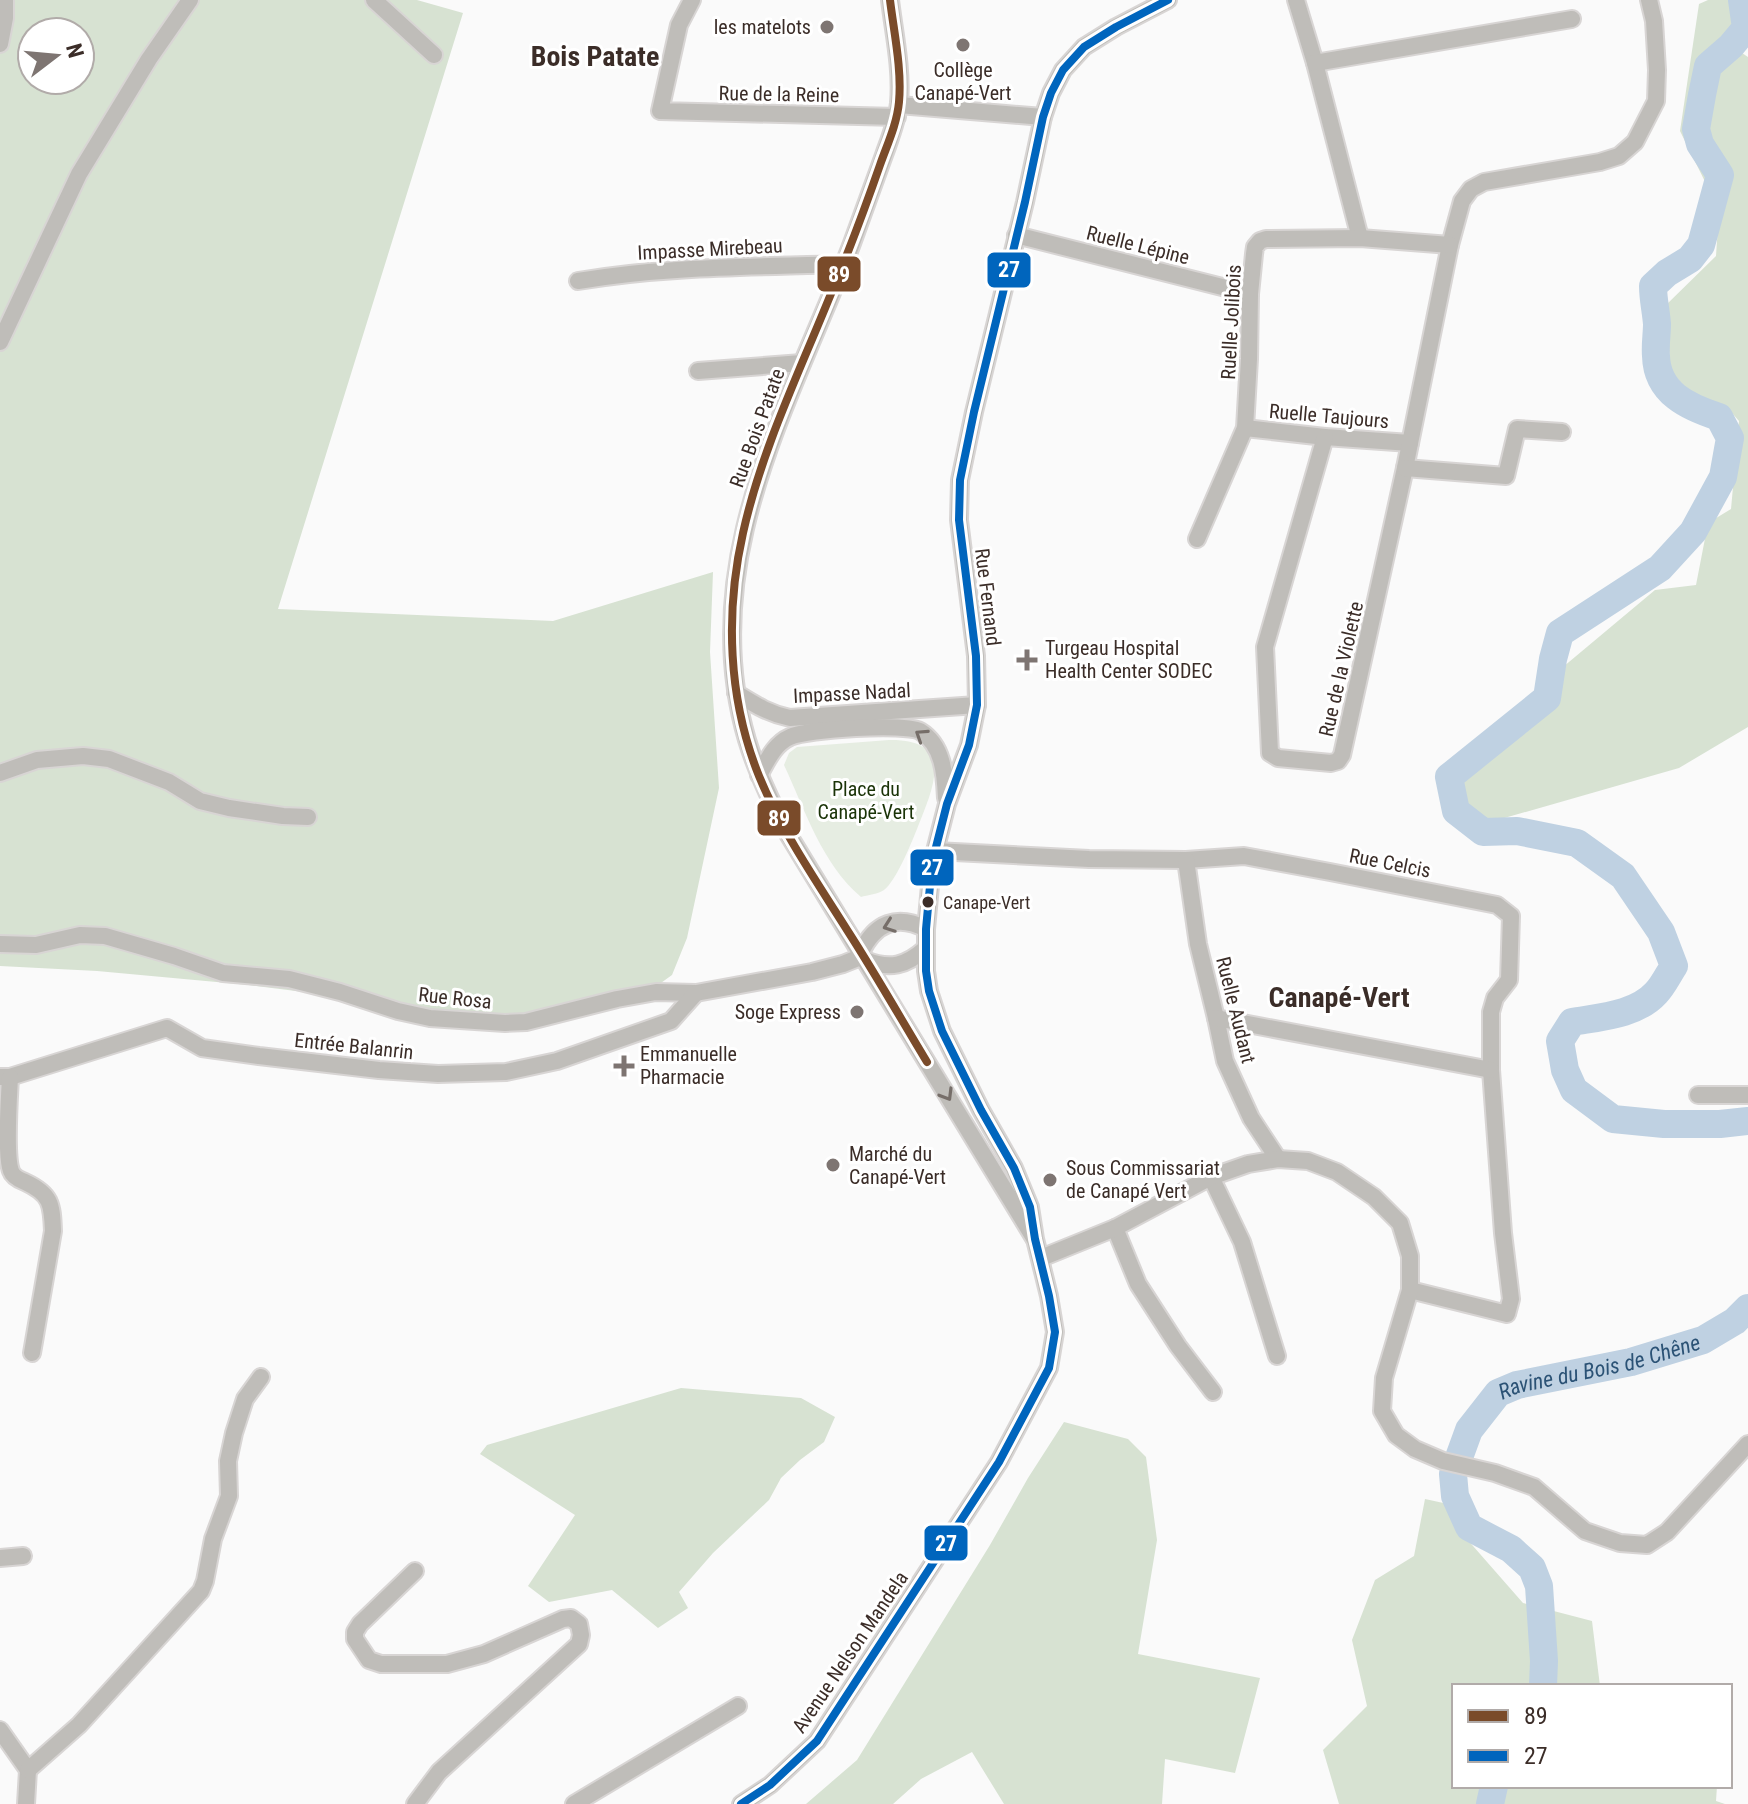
<svg xmlns="http://www.w3.org/2000/svg" width="1748" height="1804" viewBox="0 0 1748 1804" font-family="'Roboto Condensed',sans-serif">
	<style>
		.green { fill: #e6ede2 }
		.forest { fill: #d7e2d2; fill-rule: evenodd }
		.lines { fill: none; stroke-linecap: round; stroke-linejoin: round }
		.river { stroke: #bfd1e2; stroke-width: 28 }
		.minor-casing { stroke: #d8d5d4; stroke-width: 20 }
		.minor { stroke: #bfbdb9; stroke-width: 16 }
		.bus-1-casing { stroke: #fff; stroke-width: 14 }
		.bus-2-casing { stroke: #fff; stroke-width: 14 }
		.bus-1 { stroke: #7a4b2a; stroke-width: 8 }
		.bus-2 { stroke: #0065bd; stroke-width: 8 }
		.oneway { stroke: #766e69 }
		.poi-dot { fill: #7e7572; stroke: #fff; stroke-width: 3 }
		.bus-dot { fill: #3b2d28; stroke: #fff; stroke-width: 3 }
		.labels { text-anchor: middle; stroke-width: 6; stroke-linejoin: round; paint-order: stroke }
		.bus-label { font-size: 18px; fill: #3b2d28; stroke: #fff; text-anchor: start }
		.poi-label { font-size: 20px; fill: #3b2d28; stroke: #fff; text-anchor: start }
		.street-label { font-size: 20px; fill: #3b2d28; stroke: #fff }
		.park-label { font-size: 20px; fill: #1a3307; stroke: #fff }
		.water-label { font-size: 22px; font-style: italic; fill: #2b5275; stroke: #fff }
		.district-label { font-size: 28px; font-weight: bold; fill: #3b2d28; stroke: #fff }
		.line-badge { stroke: #fff; stroke-width: 3 }
		.badge-label { font-size: 22px; text-anchor: middle; font-weight: bold; fill: #fff }
	</style>
	<rect width="100%" height="100%" fill="#fafafa"/>
	<path class="green" d="M889,740C957,739 933,788 917,829C911,844 896,881 884,890C879,894 867,895 861,897C822,864 805,810 784,765L789,753L797,747Z"/>
	<g class="forest">
		<path d="M0,0H417L463,13L278,609L553,621L713,572L710,652L719,788L687,938L672,975L633,1003L533,1026L383,1002L249,985L97,971L0,966ZM32,32H80V80H32Z"/>
		<polygon points="1708,0 1748,0 1748,35 1742,53 1748,57 1748,727 1679,768 1473,827 1453,819 1447,786 1505,745 1555,700 1563,667 1655,590 1696,585 1708,523 1731,509 1739,421 1725,405 1703,406 1671,372 1665,306 1716,256 1719,210 1680,131 1699,4"/>
		<polygon points="681,1388 801,1398 835,1417 824,1442 800,1460 781,1478 769,1500 713,1553 679,1592 688,1608 658,1628 612,1590 549,1602 528,1586 575,1515 480,1454 487,1445"/>
		<polygon points="1064,1422 1128,1439 1146,1457 1157,1540 1138,1654 1260,1678 1235,1773 1165,1759 1162,1804 1004,1804 972,1752 921,1779 893,1804 806,1804 857,1760 990,1545 1028,1478"/>
		<polygon points="1425,1499 1448,1504 1459,1530 1523,1603 1592,1621 1600,1686 1454,1686 1454,1786 1717,1786 1716,1801 1725,1804 1339,1804 1323,1750 1367,1706 1352,1640 1375,1580 1414,1556"/>
	</g>
	<g class="lines">
		<g class="river">
			<path d="M1742,0L1746,28L1731,46L1708,66L1702,95L1696,129L1700,144L1720,175L1701,245L1690,259L1667,273L1653,286C1653,299 1656,311 1657,324C1657,334 1655,345 1656,356C1657,393 1688,407 1719,417L1730,438L1723,477L1693,532L1660,568L1560,633L1553,659L1547,698L1449,777L1456,811L1483,832L1517,831L1577,843L1623,876L1661,932L1674,966C1668,975 1663,986 1656,993C1636,1015 1600,1017 1572,1022L1560,1041L1565,1070L1574,1090L1613,1119L1664,1124H1720L1748,1121"/>
			<path id="s1" d="M1543,1686L1544,1661L1539,1586L1532,1568L1511,1549L1469,1527L1455,1496L1453,1474L1469,1430L1498,1393L1517,1385L1631,1362L1703,1340L1735,1321L1748,1308"/>
			<polyline points="1490,1804 1494,1786"/>
		</g>
		<g class="minor-casing">
			<g id="minor">
				<polyline points="374,0 434,55"/>
				<polyline points="692,0 679,25 660,111 897,117"/>
				<path d="M890,0C894,33 902,69 899,103C897,121 890,138 884,155C873,186 862,216 851,246C789,405 695,564 747,740C757,773 772,804 788,834L1034,1238"/>
				<polyline points="1296,0 1315,63 1360,238"/>
				<polyline points="0,44 5,18 5,0"/>
				<polyline points="1315,63 1572,19"/>
				<polyline points="899,105 1043,117"/>
				<polyline points="1016,235 1250,294"/>
				<path d="M578,281C665,266 755,267 844,264"/>
				<polyline points="0,342 79,174 149,59 190,0"/>
				<polyline points="698,371 802,363"/>
				<polyline points="1245,428 1325,437 1410,443"/>
				<polyline points="1325,437 1265,647 1270,753 1278,758 1331,763 1338,761 1342,755 1405,468 1450,245 1462,201 1471,189 1484,182 1600,162 1619,156 1635,142 1656,101 1657,70 1654,21 1649,0"/>
				<polyline points="1405,468 1506,476 1517,429 1562,432"/>
				<polyline points="1197,539 1245,428 1249,359 1250,294 1254,254 1255,247 1260,241 1266,239 1360,238 1450,245"/>
				<path d="M736,693C754,704 769,714 790,718L977,705"/>
				<polyline points="0,773 37,760 83,756 109,759 169,782 200,801 229,808 283,816 308,817"/>
				<path d="M759,775C767,761 774,744 790,737C807,729 905,723 920,731C943,745 945,774 946,798"/>
				<polyline points="935,851 1089,859 1186,860 1244,856 1330,872 1497,905 1511,916 1509,980 1495,998 1491,1012 1491,1070 1503,1233 1511,1299 1507,1314 1410,1290"/>
				<polyline points="1186,860 1198,944 1216,1018 1225,1061 1251,1118 1278,1159"/>
				<polyline points="0,944 36,945 80,935 105,936 174,956 223,973 289,979 340,992 398,1011 430,1018 505,1023 526,1022 617,999 656,992 696,993 812,972 843,964 863,956"/>
				<path d="M861,952C875,923 897,914 926,929"/>
				<path d="M865,960C890,970 906,966 926,948"/>
				<polyline points="1216,1018 1491,1070"/>
				<polyline points="0,1077 10,1077 167,1028 202,1048 259,1056 379,1070 438,1074 506,1072 557,1061 671,1021 696,993"/>
				<path d="M10,1077C9,1097 5,1155 11,1171C13,1177 20,1180 25,1182C51,1194 52,1204 53,1231L32,1353"/>
				<polyline points="1698,1095 1748,1095"/>
				<polyline points="1211,1177 1242,1242 1277,1356"/>
				<polyline points="1115,1228 1138,1284 1178,1346 1213,1392"/>
				<polyline points="1041,1258 1115,1228 1211,1177 1248,1164 1278,1159 1308,1161 1337,1172 1374,1197 1400,1223 1410,1256 1410,1290 1384,1378 1382,1411 1396,1435 1415,1449 1443,1461 1495,1473 1534,1487 1585,1531 1620,1543 1647,1545 1667,1532 1748,1444"/>
				<polyline points="0,1558 23,1556"/>
				<polyline points="415,1571 360,1624 355,1632 355,1639 369,1660 381,1664 447,1664 484,1654 563,1619 571,1618 579,1624 581,1635 579,1644 439,1772 415,1804"/>
				<polyline points="0,1730 28,1770 26,1804"/>
				<polyline points="28,1770 79,1725 201,1591 205,1581 213,1539 229,1496 228,1461 234,1433 245,1399 261,1377"/>
				<polyline points="574,1804 738,1706"/>
				<polyline points="741,1804 770,1785 817,1741 999,1462 1049,1368 1055,1332 1049,1296 1035,1239 1030,1207 1014,1168 981,1110 942,1031 929,991 926,971 926,929 931,875 935,851 947,804 969,745 977,705 976,656 959,520 960,480 974,412 1025,202 1043,117 1051,93 1063,70 1084,47 1116,27 1168,0"/>
			</g>
		</g>
		<use href="#minor" class="minor"/>
		<g class="bus-1-casing">
			<path id="bus-1" d="M890,0C894,33 902,69 899,102C897,124 887,145 880,165C864,211 847,256 828,301C797,377 761,452 743,533C725,613 728,699 759,776C782,832 817,882 849,933C876,975 901,1019 927,1062"/>
		</g>
		<g class="bus-2-casing">
			<polyline id="bus-2" points="741,1804 770,1785 817,1741 999,1462 1049,1368 1055,1332 1049,1296 1035,1239 1030,1207 1014,1168 981,1110 942,1031 929,991 926,971 926,929 931,875 935,851 947,804 969,745 977,705 976,656 959,520 960,480 974,412 1025,202 1043,117 1051,93 1063,70 1084,47 1116,27 1168,0"/>
		</g>
		<use href="#bus-1" class="bus-1"/>
		<use href="#bus-2" class="bus-2"/>
	</g>
	<defs><path id="oneway-chevron" d="M-2-3.5L2.5 0L-2 3.5" fill="none" stroke-width="1.6" stroke-linecap="round" stroke-linejoin="round" transform="scale(2)"/></defs>
	<g class="oneway">
		<use href="#oneway-chevron" transform="translate(921 735) rotate(-147)"/>
		<use href="#oneway-chevron" transform="translate(889 926) rotate(160)"/>
		<use href="#oneway-chevron" transform="translate(947 1095) rotate(59)"/>
	</g>
	<g class="poi-dot">
		<circle cx="827" cy="27" r="8"/>
		<circle cx="963" cy="45" r="8"/>
		<path d="M1023 648h8v8h8v8h-8v8h-8v-8h-8v-8h8z"/>
		<circle cx="857" cy="1012" r="8"/>
		<path d="M620 1054h8v8h8v8h-8v8h-8v-8h-8v-8h8z"/>
		<circle cx="833" cy="1165" r="8"/>
		<circle cx="1050" cy="1180" r="8"/>
	</g>
	<circle class="bus-dot" cx="928" cy="902" r="7"/>
	<g class="labels">
		<g class="bus-label">
			<text x="943" y="909">Canape-Vert</text>
		</g>
		<g class="poi-label">
			<text x="811" y="34" text-anchor="end">les matelots</text>
			<text x="963" y="77" text-anchor="middle">Collège<tspan x="963" dy="23">Canapé-Vert</tspan></text>
			<text x="1045" y="655">Turgeau Hospital<tspan x="1045" dy="23">Health Center SODEC</tspan></text>
			<text x="841" y="1019" text-anchor="end">Soge Express</text>
			<text x="640" y="1061">Emmanuelle<tspan x="640" dy="23">Pharmacie</tspan></text>
			<text x="849" y="1161">Marché du<tspan x="849" dy="23">Canapé-Vert</tspan></text>
			<text x="1066" y="1175">Sous Commissariat<tspan x="1066" dy="23">de Canapé Vert</tspan></text>
		</g>
		<g class="street-label">
			<text transform="translate(779 94) rotate(1)" y="7">Rue de la Reine</text>
			<text transform="translate(1138 245) rotate(14)" y="7">Ruelle Lépine</text>
			<text transform="translate(710 249) rotate(-3)" y="7">Impasse Mirebeau</text>
			<text transform="translate(1231 322) rotate(-87)" y="7">Ruelle Jolibois</text>
			<text transform="translate(1329 416) rotate(5)" y="7">Ruelle Taujours</text>
			<text transform="translate(757 428) rotate(-70)" y="7">Rue Bois Patate</text>
			<text transform="translate(988 597) rotate(83)" y="7">Rue Fernand</text>
			<text transform="translate(1341 669) rotate(-77)" y="7">Rue de la Violette</text>
			<text transform="translate(852 693) rotate(-3)" y="7">Impasse Nadal</text>
			<text transform="translate(1390 863) rotate(11)" y="7">Rue Celcis</text>
			<text transform="translate(455 998) rotate(6)" y="7">Rue Rosa</text>
			<text transform="translate(1236 1010) rotate(76)" y="7">Ruelle Audant</text>
			<text transform="translate(354 1046) rotate(6)" y="7">Entrée Balanrin</text>
			<text transform="translate(850 1652) rotate(-56)" y="7">Avenue Nelson Mandela</text>
		</g>
		<g class="park-label">
			<text x="866" y="796">Place du<tspan x="866" dy="23">Canapé-Vert</tspan></text>
		</g>
		<g class="water-label">
			<text dy="8" stroke="none"><textPath href="#s1" startOffset="450">Ravine du Bois de Chêne</textPath></text>
		</g>
		<g class="district-label">
			<text x="595" y="66">Bois Patate</text>
			<text x="1339" y="1007">Canapé-Vert</text>
		</g>
	</g>
	<g class="line-badge">
		<rect x="986" y="251" width="46" height="38" rx="8" fill="#0065bd"/>
		<rect x="816" y="255" width="46" height="38" rx="8" fill="#7a4b2a"/>
		<rect x="756" y="799" width="46" height="38" rx="8" fill="#7a4b2a"/>
		<rect x="909" y="848" width="46" height="39" rx="8" fill="#0065bd"/>
		<rect x="923" y="1524" width="46" height="38" rx="8" fill="#0065bd"/>
	</g>
	<g class="badge-label">
		<text x="1009" y="277">27</text>
		<text x="839" y="282">89</text>
		<text x="779" y="826">89</text>
		<text x="932" y="875">27</text>
		<text x="946" y="1551">27</text>
	</g>
	<rect x="1452" y="1684" width="280" height="104" fill="#ffffff" stroke="#b1aba9" stroke-width="2"/>
	<rect x="1468" y="1710" width="40" height="12" fill="#7a4b2a" stroke="#b1aba9" stroke-width="2"/>
	<text x="1524" y="1724" font-size="24" fill="#3b2d28">89</text>
	<rect x="1468" y="1750" width="40" height="12" fill="#0065bd" stroke="#b1aba9" stroke-width="2"/>
	<text x="1524" y="1764" font-size="24" fill="#3b2d28">27</text>
	<g transform="translate(56 56) rotate(74)"><circle r="38" fill="#ffffff" stroke="#b1aba9" stroke-width="2"/>
	<path d="M0-6L14 30L0 20L-14 30Z" fill="#7e7572"/>
	<text y="-12" font-size="22" font-weight="bold" text-anchor="middle" fill="#3b2d28">N</text>
	</g>
</svg>
